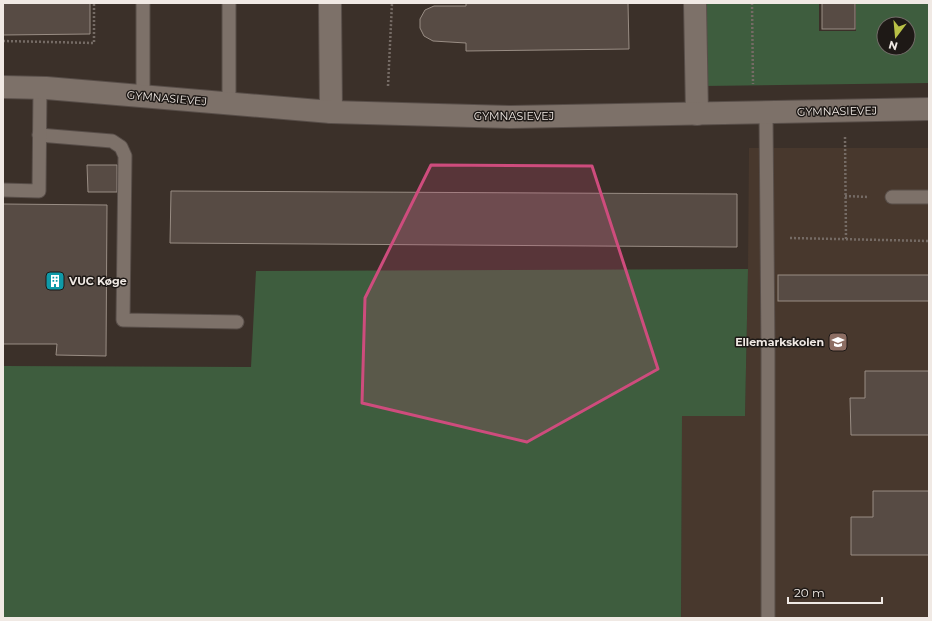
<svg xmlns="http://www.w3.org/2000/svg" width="932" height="621" viewBox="0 0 932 621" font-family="Montserrat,sans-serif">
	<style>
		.built { fill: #48382d }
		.green { fill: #3e5d3e; fill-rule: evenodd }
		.building { fill: #574b44; stroke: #998d84 }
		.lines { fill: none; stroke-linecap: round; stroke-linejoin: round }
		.service-casing { stroke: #584e49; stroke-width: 15 }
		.minor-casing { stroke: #584e49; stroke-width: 24 }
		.path { stroke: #756b65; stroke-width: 2.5; stroke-dasharray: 2 2; stroke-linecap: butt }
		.service { stroke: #7d7169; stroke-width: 13 }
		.minor { stroke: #7d7169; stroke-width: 22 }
		.marked { fill: #ce4c7d; fill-opacity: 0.2; stroke: #ce4c7d; stroke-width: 3; stroke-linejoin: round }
		.labels { text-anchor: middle; stroke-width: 3; stroke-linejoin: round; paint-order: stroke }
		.street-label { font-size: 11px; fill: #f0e9e4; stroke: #1e1916 }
		.poi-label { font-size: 11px; font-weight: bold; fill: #f0e9e4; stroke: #1e1916; text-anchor: start }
	</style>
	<rect width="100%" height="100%" fill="#3b3029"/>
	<polygon class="built" points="749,148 929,148 929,618 681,618 682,416 745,415 748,269"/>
	<g class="green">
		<path d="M701,3H819V31H856V3H929V83L702,86ZM884,24H908V48H884Z"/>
		<polygon points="748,269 745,416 682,416 681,618 3,618 3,366 251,367 256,271"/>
	</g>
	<g class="building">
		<polygon points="3,3 90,3 90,34 3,35"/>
		<polygon points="466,3 628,3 629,49 466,51 466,43 433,41 424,36 420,28 420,19 425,10 434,6 466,6"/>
		<rect x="822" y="3" width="33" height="26"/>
		<polygon points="87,165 117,165 117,192 88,192"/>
		<polygon points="171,191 737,194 737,247 170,243"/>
		<polygon points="3,204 107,205 106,356 56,355 57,344 3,344"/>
		<rect x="778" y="275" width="151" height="26"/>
		<polygon points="865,371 929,371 929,435 851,435 850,398 865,398"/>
		<polygon points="873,491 929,491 929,555 851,555 851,517 873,517"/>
	</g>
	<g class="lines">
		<g class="service-casing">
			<g id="service">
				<polyline points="143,3 143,96"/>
				<polyline points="229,3 229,104"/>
				<polyline points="766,113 768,352 768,618"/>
				<polyline points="39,135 112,141 121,147 125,156 123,320 237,322"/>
				<polyline points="3,190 39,191 40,88"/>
				<polyline points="892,197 929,197"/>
			</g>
		</g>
		<g class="minor-casing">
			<g id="minor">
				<polyline points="330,3 331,112"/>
				<polyline points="695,3 697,114"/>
				<polyline points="3,87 46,88 331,112 510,117 929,109"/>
			</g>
		</g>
		<g class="path">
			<polyline points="752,3 753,84"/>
			<polyline points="3,41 94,43 94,3"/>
			<polyline points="388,86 392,3"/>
			<polyline points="845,137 846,239"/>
			<polyline points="845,196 869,197"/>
			<polyline points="790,238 929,241"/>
		</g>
		<use href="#service" class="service"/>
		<use href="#minor" class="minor"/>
	</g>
	<path class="marked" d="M431,165L592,166L658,369L527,442L362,403L365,298Z"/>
	<defs>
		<g id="building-square" transform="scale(1)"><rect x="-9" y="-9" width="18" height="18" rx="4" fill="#0f9aa8" stroke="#1e1916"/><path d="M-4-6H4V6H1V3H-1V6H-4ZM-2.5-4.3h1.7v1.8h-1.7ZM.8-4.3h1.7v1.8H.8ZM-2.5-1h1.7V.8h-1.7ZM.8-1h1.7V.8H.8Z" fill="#fff"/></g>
		<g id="school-square" transform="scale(1)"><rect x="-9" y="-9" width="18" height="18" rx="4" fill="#8d6e63" stroke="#1e1916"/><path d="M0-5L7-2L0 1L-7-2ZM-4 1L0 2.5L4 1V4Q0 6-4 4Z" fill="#fff"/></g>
	</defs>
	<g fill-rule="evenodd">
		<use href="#building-square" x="55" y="281"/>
		<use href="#school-square" x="838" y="342"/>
	</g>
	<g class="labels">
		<g class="street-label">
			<text transform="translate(167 98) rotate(5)" y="4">GYMNASIEVEJ</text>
			<text transform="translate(837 111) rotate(-1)" y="4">GYMNASIEVEJ</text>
			<text x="514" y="120">GYMNASIEVEJ</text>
		</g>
		<g class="poi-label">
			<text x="69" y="285">VUC Køge</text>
			<text x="824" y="346" text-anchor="end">Ellemarkskolen</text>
		</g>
	</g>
	<rect width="932" height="621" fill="none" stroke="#f0e9e4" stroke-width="8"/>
	<g transform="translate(896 36) rotate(196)"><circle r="19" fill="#1e1916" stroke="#726c68"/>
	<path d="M0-3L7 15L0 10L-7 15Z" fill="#b9c046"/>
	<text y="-6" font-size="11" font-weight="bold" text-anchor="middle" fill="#f0e9e4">N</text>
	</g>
	<path d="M788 597v6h94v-6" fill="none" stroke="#f0e9e4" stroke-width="2"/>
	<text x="794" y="597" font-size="12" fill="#f0e9e4" stroke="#1e1916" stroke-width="3" paint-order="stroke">20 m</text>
</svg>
